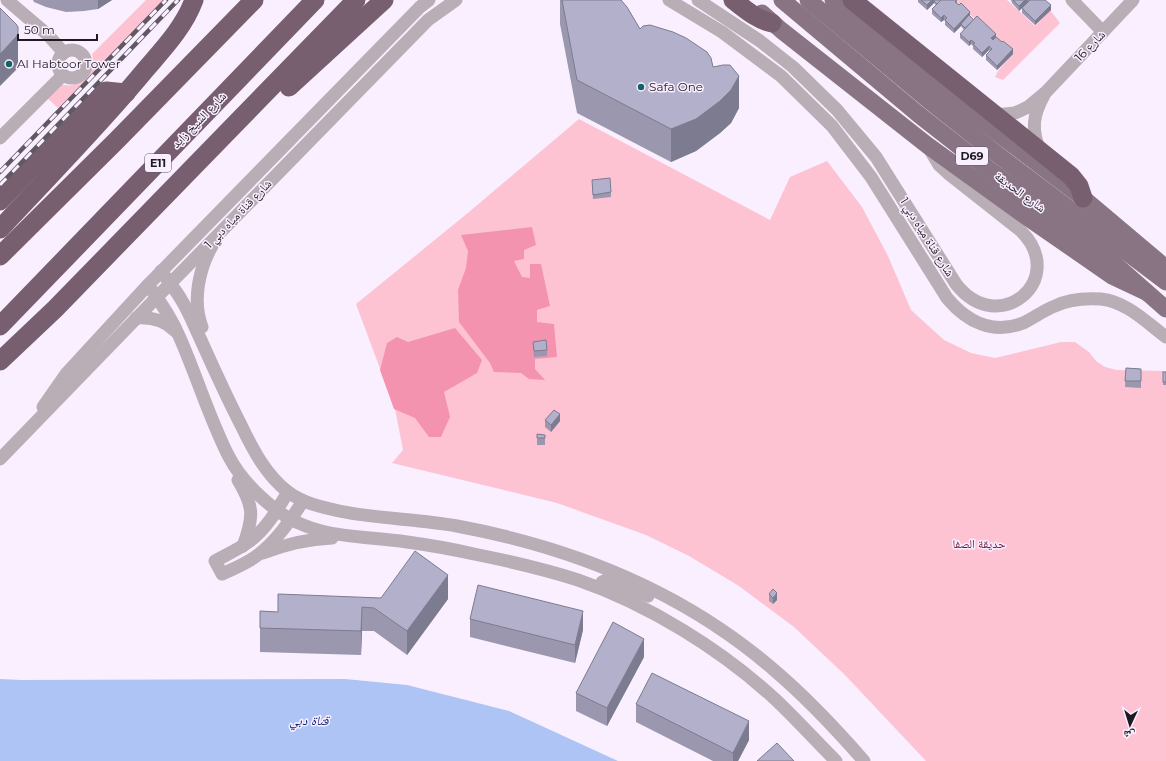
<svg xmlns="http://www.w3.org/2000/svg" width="1166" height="761" viewBox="0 0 1166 761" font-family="Montserrat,'Noto Naskh Arabic',sans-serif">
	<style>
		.green { fill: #fec3d3 }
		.forest { fill: #f393b0 }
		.water { fill: #aec4f4 }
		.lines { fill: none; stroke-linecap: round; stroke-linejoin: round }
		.minor { stroke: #b9adb6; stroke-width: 13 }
		.major { stroke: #887482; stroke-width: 17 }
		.highway { stroke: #775f70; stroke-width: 19 }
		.rail-casing { stroke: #605964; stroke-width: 4.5 }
		.rail { stroke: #f9efff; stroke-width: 3; stroke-dasharray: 9; stroke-linecap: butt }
		.wall { fill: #9a97af }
		.shaded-wall { fill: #7d7b8f }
		.building { fill: #b3b0cc; stroke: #7d7b8f }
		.poi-dot { fill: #136363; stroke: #f9efff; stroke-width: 1.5 }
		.labels { text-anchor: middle; stroke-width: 3; stroke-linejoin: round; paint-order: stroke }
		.shield { fill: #f9efff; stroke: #605964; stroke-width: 1 }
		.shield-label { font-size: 11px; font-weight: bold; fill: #1f1922 }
		.street-label { font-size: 12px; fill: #1f1922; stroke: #f9efff }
		.poi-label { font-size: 12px; fill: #1f1922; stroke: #f9efff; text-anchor: start }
		.park-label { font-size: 12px; fill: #6b183a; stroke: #f9efff }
		.water-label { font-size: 13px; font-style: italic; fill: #091c74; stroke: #f9efff }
	</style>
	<rect width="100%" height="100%" fill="#f9efff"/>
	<g class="green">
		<path d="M146,0H164L58,108L46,97L60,84C64,85 68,86 73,85C85,81 96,67 92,54Z"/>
		<polygon points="954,0 1007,0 1035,26 1050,10 1060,23 1003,80 995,77 998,71 1013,53"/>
		<polygon points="579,119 770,220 790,177 827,161 862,207 888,256 911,310 944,340 971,353 995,358 1061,342 1075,342 1089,352 1096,361 1105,367 1117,370 1166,371 1166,761 926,761 845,675 794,627 739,586 689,556 646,535 557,503 392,463 403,450 395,409 356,304 469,212"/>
	</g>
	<g class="forest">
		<polygon points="532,227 536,245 524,250 524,259 514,261 522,277 530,278 530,264 541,264 550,306 537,310 537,322 554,324 557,357 535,359 535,369 545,380 529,379 521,373 494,372 490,363 459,322 458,290 466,268 468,251 461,235"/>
		<polygon points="455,328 482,360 477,373 444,392 450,417 441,437 429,437 415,418 394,409 380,370 387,343 397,337 408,342"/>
	</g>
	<polygon class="water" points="0,679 21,680 345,679 407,685 509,711 618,761 0,761"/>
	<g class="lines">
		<g class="minor">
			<polyline points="7,0 48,35 64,53"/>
			<path d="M669,0L722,32L781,76L832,126L871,177L947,298C967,322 993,335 1023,323C1034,318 1044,310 1055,306C1069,299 1086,298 1101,299C1127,302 1146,322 1166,337"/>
			<path d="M698,0L760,41L793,67L837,110L876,157L956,284C999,339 1069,279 1021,231L950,175L939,165L930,150"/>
			<polyline points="1072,0 1103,32"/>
			<circle cx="72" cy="64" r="14"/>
			<polyline points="995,115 1015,113 1028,107 1046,92 1133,0"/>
			<polyline points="0,138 63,75"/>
			<path d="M1040,151C1031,129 1033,115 1044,95"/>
			<path d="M161,271C168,281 176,290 182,301C189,312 194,326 200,338C213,367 226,396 241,425C253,450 266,475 288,492C303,503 321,507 339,511C378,519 418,519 457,526C575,548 683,591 774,670C807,698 836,729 864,761"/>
			<path d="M148,285C160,301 172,319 180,338C197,377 209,417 228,455C238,475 256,494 275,509C315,540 360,535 407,542C429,545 452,549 474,554C509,561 544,569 578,580C648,604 722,650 776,700C797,720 816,741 836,761"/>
			<path d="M136,318C151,317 165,320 175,331"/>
			<path d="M202,327C192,301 199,269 212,246"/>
			<polyline points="43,407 66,374 148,285 420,7 429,0"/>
			<polyline points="0,459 157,297 428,20 456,0"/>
			<path d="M238,480C254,506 254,517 243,546"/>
			<path d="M288,492C277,510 267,528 250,541C239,549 226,555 215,561L222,574C233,569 245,564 255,557C275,543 290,521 303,501"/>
			<path d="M263,553C286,544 308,539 332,538"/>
			<polyline points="604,589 601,585 602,582 606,580 611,581 648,596"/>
		</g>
		<g class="major">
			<polyline points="782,0 918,114 987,168 1082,238 1109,259 1166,309"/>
			<polyline points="808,0 927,99 998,155 1166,282"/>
			<polyline points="833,0 934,85 1083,198 1166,268"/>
			<polyline points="762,13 781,30 927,145 1024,215 1112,276 1146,292"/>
		</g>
		<g class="highway">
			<path d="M733,0C745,9 757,20 772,23"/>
			<polyline points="852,0 1071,176 1079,186 1083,198"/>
			<polyline points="289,87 384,0"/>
			<polyline points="0,201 106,91 126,93"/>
			<path d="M0,229C49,176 100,125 146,69C164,48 184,27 194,0"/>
			<polyline points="0,256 117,140 254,0"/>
			<polyline points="0,326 315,0"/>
			<polyline points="0,361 55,309 356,0"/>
		</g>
		<g class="rail-casing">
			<g id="rail">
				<polyline points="0,172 166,0"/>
				<polyline points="0,185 178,0"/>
			</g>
		</g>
		<use href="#rail" class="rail"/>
	</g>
	<g class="wall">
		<polygon points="33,0 112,0 98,9 84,11 66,12 46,7 34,2"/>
		<polygon points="560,0 621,0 640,29 713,67 739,108 731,123 720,133 696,151 671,162 577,113 560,24"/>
		<polygon points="918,0 957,0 957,4 974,20 996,37 1013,54 997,70 986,60 986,55 990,52 989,50 982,57 973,49 973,46 971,44 969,46 960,38 960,34 964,30 961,26 954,33 945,25 945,21 944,20 941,22 932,14 932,9 936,5 934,3 927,10 918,2"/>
		<polygon points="1011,0 1045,0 1051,10 1035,25 1022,13 1022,8 1028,2 1019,11 1012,3"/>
		<polygon points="592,180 611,192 611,197 593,199"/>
		<polygon points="533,342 547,350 547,356 534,357"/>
		<polygon points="1126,368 1141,369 1141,388 1125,387"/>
		<rect x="1163" y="372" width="3" height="13"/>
		<polygon points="545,420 560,421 551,432 545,427"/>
		<polygon points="537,434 545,435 545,445 537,445"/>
		<polygon points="769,594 777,600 773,604 769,601"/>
		<polygon points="381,598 448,599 407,655 374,631 362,631 361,655 260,652 260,611 278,612"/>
		<polygon points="470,619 583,630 575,663 470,637"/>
		<polygon points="644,657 607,726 576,711 576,693"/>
		<polygon points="636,704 749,740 738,761 713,761 636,722"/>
	</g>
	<g class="shaded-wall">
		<polygon points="98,0 112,0 98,9"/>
		<polygon points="932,0 936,0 934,1 934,3 927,10 927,5"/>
		<polygon points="1025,0 1028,0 1028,2 1019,11 1019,6"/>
		<polygon points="1051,5 1051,10 1035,25 1035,21"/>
		<polygon points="970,12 970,16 961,24 961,26 954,33 954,29"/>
		<polygon points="944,15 944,20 941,22 941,18"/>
		<polygon points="18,34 18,66 16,70 0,86 0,54"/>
		<polygon points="996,34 996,38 991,43 991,38"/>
		<polygon points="971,40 971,44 969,46 969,42"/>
		<polygon points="989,46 989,50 982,57 982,53"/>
		<polygon points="1013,49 1013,54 997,70 997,66"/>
		<polygon points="739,76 739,108 731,123 720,133 696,151 671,162 671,129"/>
		<polygon points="560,414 560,421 551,432 551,425"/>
		<polygon points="448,575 448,599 407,655 407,631"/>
		<polygon points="777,593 777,600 773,604 773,598"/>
		<polygon points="362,607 362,631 361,655 361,631"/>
		<polygon points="583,611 583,630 575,663 575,645"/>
		<polygon points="644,639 644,657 607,726 607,708"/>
		<polygon points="749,721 749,740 738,761 733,761 733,753"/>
	</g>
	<g class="building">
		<polygon points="562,0 621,0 627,7 640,29 643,26 650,25 673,32 686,38 707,52 711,58 713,67 723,65 730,65 739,76 731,90 720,101 696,119 671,129 577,80"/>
		<polygon points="921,0 932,0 927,5"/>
		<polygon points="934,0 941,0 937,4 934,1"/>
		<polygon points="941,0 957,0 955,2 959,5 961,3 970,12 954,29 945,20 947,18 944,15 941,18 932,9"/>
		<polygon points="1013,0 1025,0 1019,6"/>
		<polygon points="1030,0 1045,0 1051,5 1035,21 1022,8"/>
		<polygon points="0,8 16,24 18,27 18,34 16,37 0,54"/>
		<polygon points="969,15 974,20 965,28 961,24"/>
		<polygon points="977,16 996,34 991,38 993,40 996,37 1002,42 1003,41 1013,49 997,66 986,55 992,49 989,46 982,53 973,44 975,43 971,40 969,42 960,34"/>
		<polygon points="610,178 611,192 593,195 592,180"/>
		<polygon points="546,340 547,350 534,351 533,342"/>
		<polygon points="1126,368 1141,369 1141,381 1125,381"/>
		<rect x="1163" y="372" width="3" height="10"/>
		<polygon points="554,410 560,414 551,425 545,420"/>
		<polygon points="537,434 545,435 545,438 537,438"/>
		<polygon points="415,551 448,575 407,631 374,608 362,607 361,631 260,628 260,611 278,612 278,594 381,598"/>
		<polygon points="478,585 583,611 575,645 470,619"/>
		<polygon points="773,589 777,593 773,598 769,594"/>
		<polygon points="613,622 644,639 607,708 576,693"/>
		<polygon points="652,673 749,721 733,753 636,704"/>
		<polygon points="777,743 794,761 757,761"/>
	</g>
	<g class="poi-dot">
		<circle cx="9" cy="64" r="4"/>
		<circle cx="641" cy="87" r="4"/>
	</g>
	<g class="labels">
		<g class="shield">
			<rect x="956" y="147" width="32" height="18" rx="3"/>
			<rect x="145" y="154" width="26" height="18" rx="3"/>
		</g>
		<g class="shield-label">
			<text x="972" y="160">D69</text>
			<text x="158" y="167">E11</text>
		</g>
		<g class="street-label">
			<text transform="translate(1090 46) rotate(-46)" y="4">شارع 16</text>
			<text transform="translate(199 120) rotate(-46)" y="4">شارع الشيخ زايد</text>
			<text transform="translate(1020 192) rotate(36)" y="4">شارع الحديقة</text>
			<text transform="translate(238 214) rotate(-46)" y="4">شارع قناة مياه دبي 1</text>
			<text transform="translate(927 237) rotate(58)" y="4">شارع قناة مياه دبي 1</text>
		</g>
		<g class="poi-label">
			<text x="17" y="68">Al Habtoor Tower</text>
			<text x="649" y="91">Safa One</text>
		</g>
		<g class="park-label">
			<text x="979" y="548">حديقة الصفا</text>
		</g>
		<g class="water-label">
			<text x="309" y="725">قناة دبي</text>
		</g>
	</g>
	<g transform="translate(1130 725) rotate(184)" stroke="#f9efff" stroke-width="3" paint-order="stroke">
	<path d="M0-3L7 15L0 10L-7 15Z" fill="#1f1922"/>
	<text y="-6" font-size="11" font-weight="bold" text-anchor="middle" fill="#1f1922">ش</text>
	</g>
	<path d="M18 34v6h79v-6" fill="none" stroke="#1f1922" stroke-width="2"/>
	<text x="24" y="34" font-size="12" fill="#1f1922" stroke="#f9efff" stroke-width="3" paint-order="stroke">50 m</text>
</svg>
